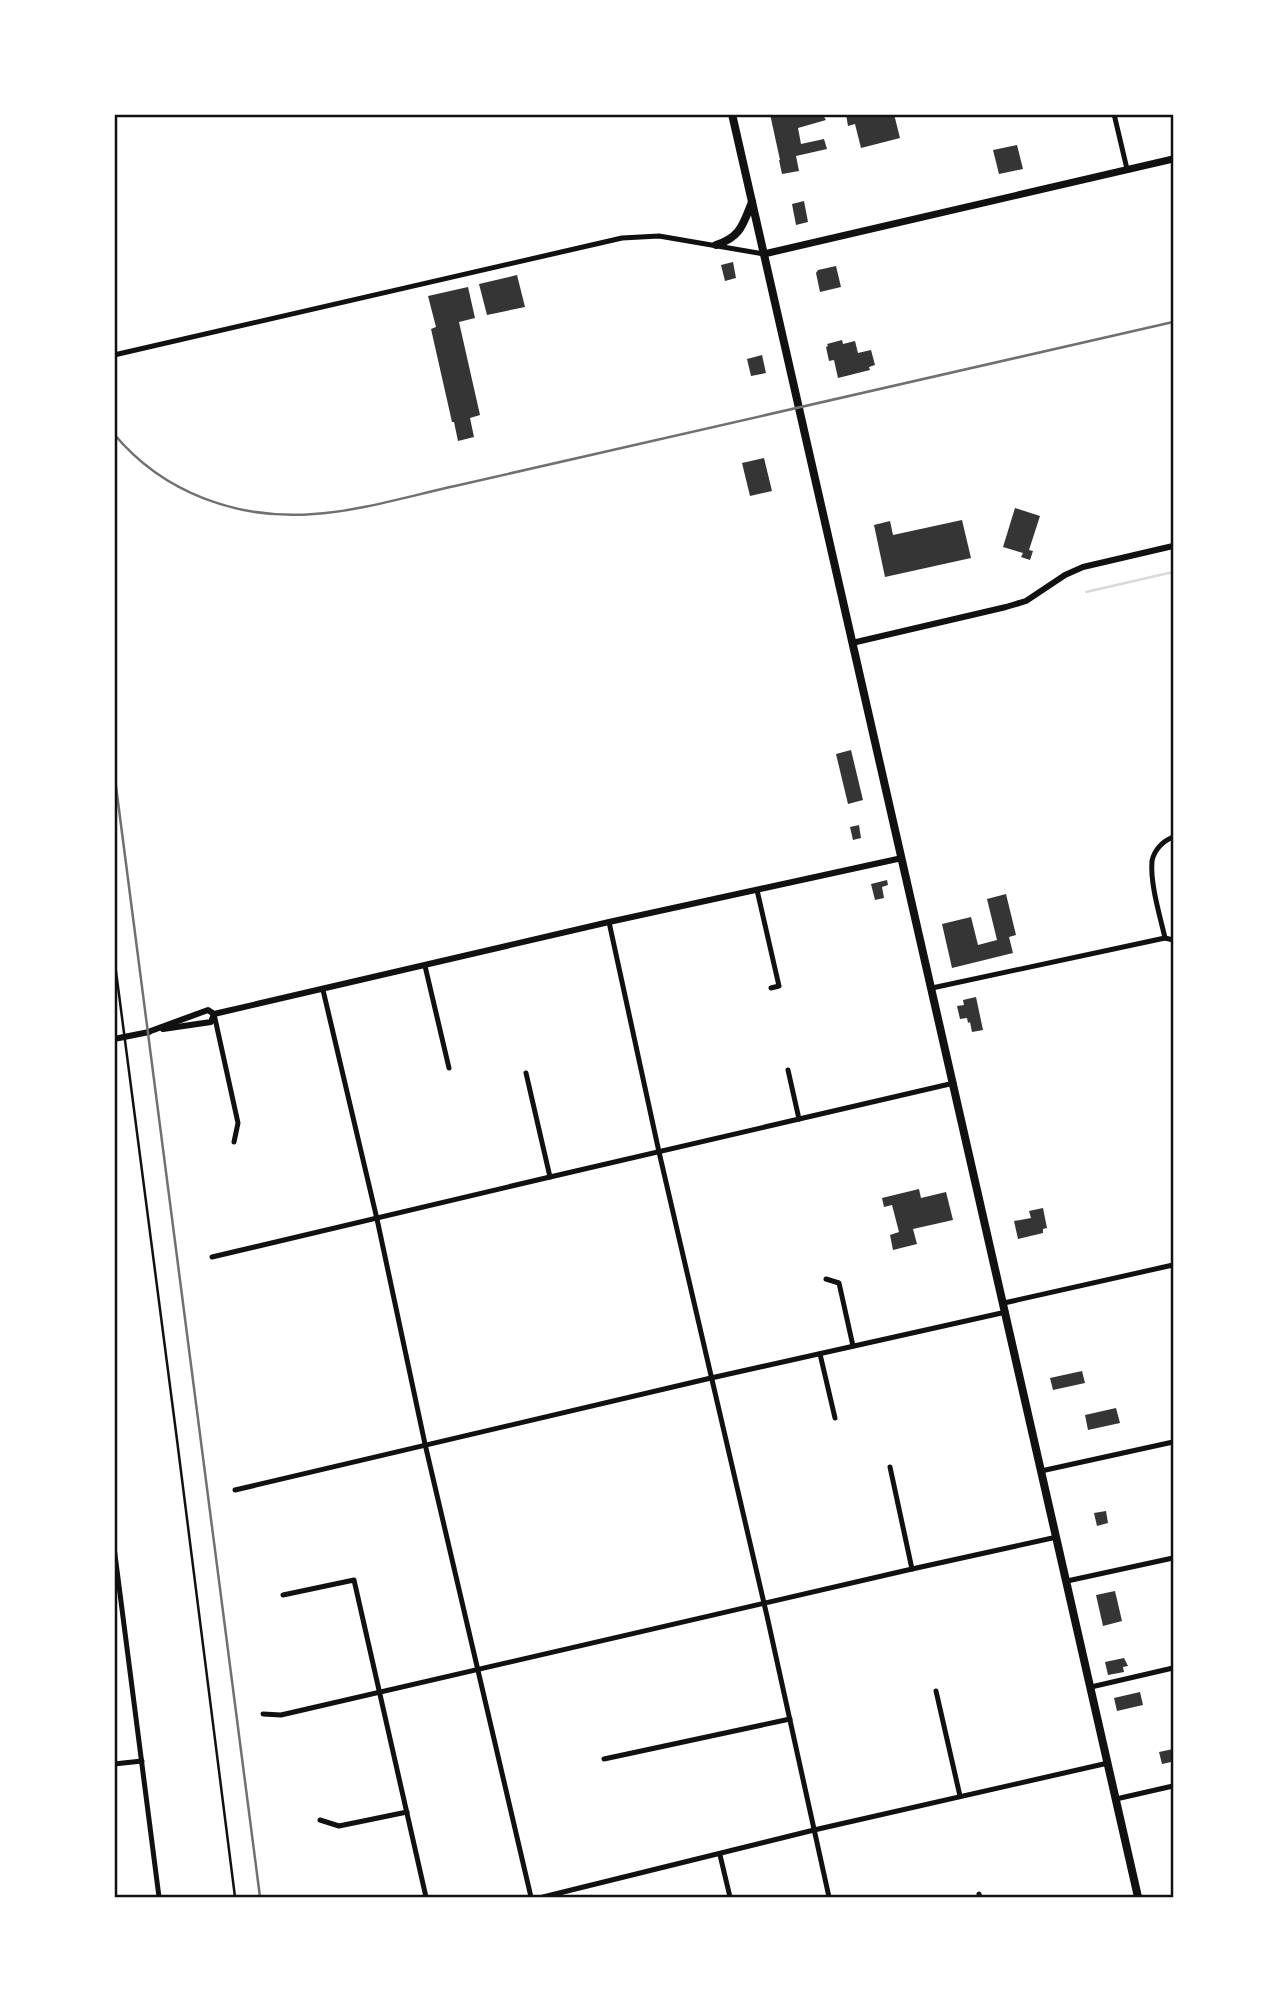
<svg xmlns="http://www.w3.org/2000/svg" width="1287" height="2011" viewBox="0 0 1287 2011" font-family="'Varela Round',sans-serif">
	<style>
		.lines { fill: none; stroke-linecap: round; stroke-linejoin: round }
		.stream { stroke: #d9d9d9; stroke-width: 2.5 }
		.building { fill: #353535 }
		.service { stroke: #111; stroke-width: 2.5 }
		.minor { stroke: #111; stroke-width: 5 }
		.tertiary { stroke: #111; stroke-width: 6 }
		.secondary { stroke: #111; stroke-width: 7 }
		.primary { stroke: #111; stroke-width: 8 }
		.rail { stroke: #707070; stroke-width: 2.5 }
		.neatline { fill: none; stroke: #111; stroke-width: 2.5 }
	</style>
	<rect width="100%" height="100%" fill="#fff"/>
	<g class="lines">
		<polyline class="stream" points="1086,592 1173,572"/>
	</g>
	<g class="building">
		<polygon points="770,114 822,114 826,120 798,128 801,144 824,139 827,149 796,156 799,171 782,174 779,160 780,160"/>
		<polygon points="846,114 894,114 900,138 861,148 855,124 848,126"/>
		<polygon points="1017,145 1023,169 999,174 993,150"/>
		<polygon points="804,201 808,222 796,225 792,204"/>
		<polygon points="733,262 736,278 725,281 721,265"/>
		<polygon points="836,266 841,287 820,292 816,273 818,270"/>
		<polygon points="517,275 525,307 487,315 479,284"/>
		<polygon points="468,287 475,318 459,322 480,415 470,418 474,437 458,441 454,422 452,422 431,329 436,327 428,296"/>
		<polygon points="842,340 843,344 855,341 858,353 871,350 875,365 869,367 870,370 838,378 834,360 829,361 826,347 828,346 827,344"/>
		<polygon points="762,355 766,373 751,376 747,359"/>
		<polygon points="764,458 772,491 750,496 742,463"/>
		<polygon points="1015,508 1040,516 1029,550 1033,551 1030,560 1021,557 1023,553 1003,547"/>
		<polygon points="962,520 971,558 885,577 874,525 890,521 893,535"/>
		<polygon points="851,750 863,800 848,804 836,754"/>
		<polygon points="859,825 861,838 853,840 850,827"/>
		<polygon points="887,880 888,885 882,887 884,898 875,900 871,884"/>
		<polygon points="1006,894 1016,935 1009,937 1013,953 952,968 942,924 971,917 978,945 997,940 987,899"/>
		<polygon points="976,997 983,1030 972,1032 970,1022 968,1023 967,1018 960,1019 957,1006 964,1005 963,1000"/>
		<polygon points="919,1189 921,1198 946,1192 953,1220 913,1229 917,1244 893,1250 890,1235 899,1232 892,1205 884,1207 882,1198"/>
		<polygon points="1043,1208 1047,1228 1043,1229 1043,1233 1018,1239 1014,1221 1031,1218 1029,1211"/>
		<polygon points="1082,1371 1085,1383 1053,1390 1050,1378"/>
		<polygon points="1116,1408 1120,1423 1088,1430 1085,1415"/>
		<polygon points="1106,1511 1108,1523 1097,1526 1094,1513"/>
		<polygon points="1115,1591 1122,1621 1103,1626 1096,1595"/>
		<polygon points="1124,1658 1128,1666 1123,1667 1124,1672 1108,1675 1105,1662"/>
		<polygon points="1140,1692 1143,1705 1117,1711 1114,1698"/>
		<polygon points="1173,1749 1173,1767 1171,1762 1162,1764 1159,1752"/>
	</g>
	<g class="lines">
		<polyline class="service" points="114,956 176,1432 235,1897"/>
		<g class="minor">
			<polyline points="1114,114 1127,169"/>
			<polyline points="114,355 622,238 659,236 764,254"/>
			<polyline points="757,890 779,986 771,988"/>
			<polyline points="609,922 659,1152 767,1616 829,1897"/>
			<path d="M1165,938C1160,916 1150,884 1152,861C1154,850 1163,841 1173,837"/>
			<polyline points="425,966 449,1068"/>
			<polyline points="932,988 1165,938 1173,940"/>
			<polyline points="323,990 377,1219 425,1444 531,1897"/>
			<polyline points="214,1014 238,1123 234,1142"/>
			<polyline points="788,1070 799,1119"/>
			<polyline points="526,1073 550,1177"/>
			<polyline points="212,1257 550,1177 954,1083"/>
			<polyline points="826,1279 839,1283 853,1346"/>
			<polyline points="1004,1303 1173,1265"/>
			<polyline points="820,1354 835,1418"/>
			<polyline points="890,1467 912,1569"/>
			<polyline points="1041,1471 1173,1442"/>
			<polyline points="235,1490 711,1378 1006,1312"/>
			<polyline points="114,1547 159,1897"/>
			<polyline points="1067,1581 1173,1558"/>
			<polyline points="283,1595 354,1580 426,1897"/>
			<polyline points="1091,1687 1173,1668"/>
			<polyline points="936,1691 960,1796"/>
			<polyline points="263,1714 281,1715 912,1569 1057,1537"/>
			<polyline points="604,1759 790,1719"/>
			<polyline points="114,1764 142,1761"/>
			<polyline points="1116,1799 1173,1786"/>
			<polyline points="320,1820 339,1826 407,1812"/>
			<polyline points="720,1855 730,1897"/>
			<polyline points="979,1894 980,1897"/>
			<polyline points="543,1897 814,1830 1108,1763"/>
		</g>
		<g class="tertiary">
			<polyline points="852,643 1006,607 1026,601 1065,575 1083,567 1173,546"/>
			<polyline points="163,1029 211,1022 214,1014"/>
			<polyline points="148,1032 208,1010 214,1014 609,922 902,858"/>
			<polyline points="114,1039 149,1032"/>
		</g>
		<polyline class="secondary" points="764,254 1173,159"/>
		<g class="primary">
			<polyline points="732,114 1138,1897"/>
			<path d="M716,245C741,237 743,224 752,202"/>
		</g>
		<g class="rail">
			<path d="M114,434C163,493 238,520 314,514C361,511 409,496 455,486L1173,322"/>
			<polyline points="114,771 260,1897"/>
		</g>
	</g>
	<rect width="1287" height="2011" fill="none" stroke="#ffffff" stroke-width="231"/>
	<rect x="116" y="116" width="1056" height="1780" class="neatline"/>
</svg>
